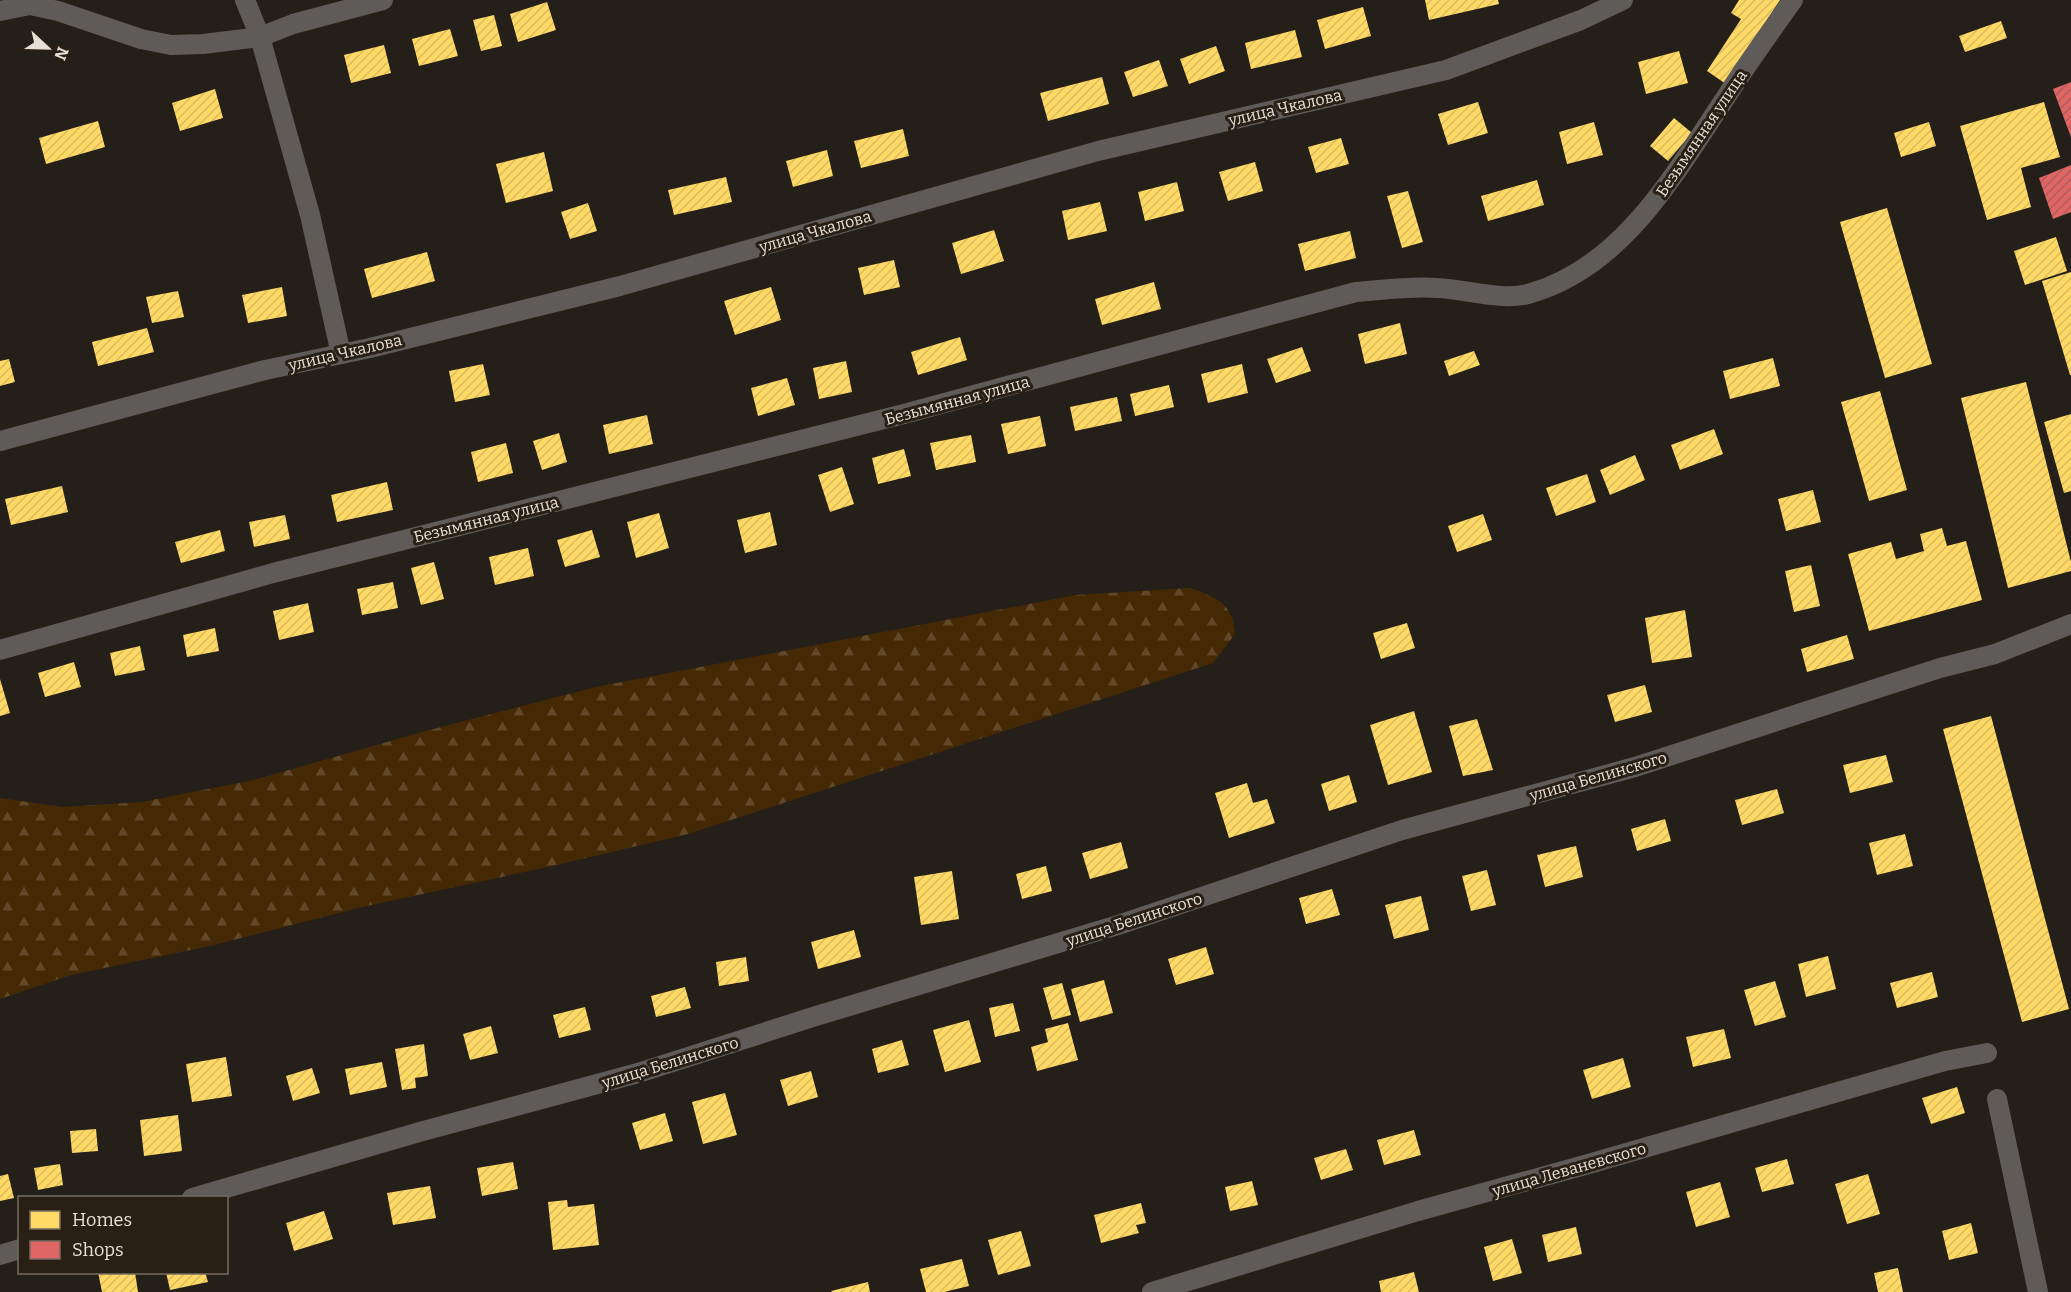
<svg xmlns="http://www.w3.org/2000/svg" width="2071" height="1292" viewBox="0 0 2071 1292" font-family="Bitter,serif">
	<style>
		.forest { fill: url(#forest-firs) }
		.homes { fill: url(#homes-hatch) }
		.shops { fill: url(#shops-hatch) }
		.lines { fill: none; stroke-linecap: round; stroke-linejoin: round }
		.minor { stroke: #5e5b59; stroke-width: 20 }
		.labels { text-anchor: middle; stroke-width: 6; stroke-linejoin: round; paint-order: stroke }
		.street-label { font-size: 16px; fill: #e6dfd7; stroke: #2a1f14 }
	</style>
	<defs>
		<pattern id="forest-firs" width="22" height="20" patternUnits="userSpaceOnUse" patternTransform="scale(1.5)"><rect width="22" height="20" fill="#452905"/><path d="M5 1l3.5 6h-7zM16 11l3.5 6h-7z" fill="#604829"/></pattern>
		<pattern id="homes-hatch" width="6" height="6" patternUnits="userSpaceOnUse" patternTransform="scale(1.5)"><rect width="6" height="6" fill="#ffd966"/><path d="M-1 1l2-2M0 6l6-6M5 7l2-2" fill="none" stroke="#dabb5e"/></pattern>
		<pattern id="shops-hatch" width="6" height="6" patternUnits="userSpaceOnUse" patternTransform="scale(1.5)"><rect width="6" height="6" fill="#e06666"/><path d="M-1 1l2-2M0 6l6-6M5 7l2-2" fill="none" stroke="#b25c5b"/></pattern>
	</defs>
	<rect width="100%" height="100%" fill="#251f19"/>
	<path class="forest" d="M1190,588C1216,597 1233,603 1235,634L1213,663L688,834L548,867L362,907L210,946L71,975L0,999V798L63,807L142,802L254,780L422,732L596,687L1076,595Z"/>
	<g class="homes">
		<polygon points="1425,0 1498,0 1499,4 1429,20"/>
		<polygon points="1739,0 1780,0 1726,84 1707,71 1741,19 1731,13"/>
		<polygon points="547,2 556,30 518,42 510,14"/>
		<polygon points="1363,7 1371,36 1325,49 1317,20"/>
		<polygon points="494,15 502,46 481,51 473,20"/>
		<polygon points="2001,21 2007,38 1965,52 1959,36"/>
		<polygon points="450,29 458,56 419,66 412,39"/>
		<polygon points="1295,30 1302,57 1251,69 1245,43"/>
		<polygon points="384,45 391,73 351,83 344,55"/>
		<polygon points="1216,46 1225,71 1189,84 1180,59"/>
		<polygon points="1679,51 1688,83 1646,94 1638,62"/>
		<polygon points="1159,60 1168,86 1133,97 1124,72"/>
		<polygon points="1102,77 1109,104 1048,121 1040,93"/>
		<polygon points="215,89 223,118 180,131 172,103"/>
		<polygon points="1478,102 1488,133 1448,145 1438,114"/>
		<polygon points="2044,102 2060,157 2021,168 2031,207 1987,220 1960,126"/>
		<polygon points="1674,118 1692,133 1668,161 1650,146"/>
		<polygon points="98,121 105,147 46,164 39,138"/>
		<polygon points="1594,122 1603,155 1567,164 1559,132"/>
		<polygon points="1929,122 1936,146 1901,157 1894,133"/>
		<polygon points="903,129 909,156 861,168 854,141"/>
		<polygon points="1341,138 1349,164 1316,173 1308,147"/>
		<polygon points="827,150 833,176 793,187 786,161"/>
		<polygon points="544,152 553,191 506,203 496,164"/>
		<polygon points="1255,162 1263,191 1228,201 1219,172"/>
		<polygon points="726,177 732,202 674,215 668,190"/>
		<polygon points="1537,180 1544,205 1488,221 1481,196"/>
		<polygon points="1177,182 1184,211 1145,221 1138,192"/>
		<polygon points="1408,191 1423,242 1402,248 1387,196"/>
		<polygon points="1100,202 1107,231 1068,240 1062,211"/>
		<polygon points="588,203 597,231 570,239 561,212"/>
		<polygon points="1887,208 1932,364 1885,378 1840,222"/>
		<polygon points="994,230 1004,261 961,274 952,243"/>
		<polygon points="1350,231 1356,258 1305,271 1298,244"/>
		<polygon points="2056,237 2067,271 2025,285 2014,251"/>
		<polygon points="427,252 435,281 372,298 364,269"/>
		<polygon points="894,260 900,287 864,295 858,268"/>
		<polygon points="2071,272 2071,375 2070,375 2042,281"/>
		<polygon points="1154,282 1161,309 1102,325 1095,299"/>
		<polygon points="282,287 287,316 248,323 242,295"/>
		<polygon points="771,287 781,320 735,335 724,301"/>
		<polygon points="178,291 184,317 152,323 146,297"/>
		<polygon points="1400,323 1407,354 1365,364 1358,334"/>
		<polygon points="147,328 154,352 98,366 92,342"/>
		<polygon points="960,337 967,360 918,375 911,352"/>
		<polygon points="1302,347 1311,371 1276,383 1267,359"/>
		<polygon points="1474,351 1480,365 1449,376 1444,361"/>
		<polygon points="1773,358 1780,386 1730,399 1723,371"/>
		<polygon points="9,359 15,382 0,386 0,361"/>
		<polygon points="846,361 852,392 819,399 813,368"/>
		<polygon points="483,364 490,395 455,402 449,371"/>
		<polygon points="1242,364 1248,393 1208,403 1201,374"/>
		<polygon points="787,378 795,405 758,416 751,388"/>
		<polygon points="2026,382 2071,562 2071,571 2008,588 1961,398"/>
		<polygon points="1169,385 1174,407 1135,416 1130,394"/>
		<polygon points="1880,391 1907,490 1869,501 1841,402"/>
		<polygon points="1117,397 1122,421 1075,431 1070,407"/>
		<polygon points="2071,414 2071,491 2064,493 2044,422"/>
		<polygon points="647,415 653,444 609,454 603,425"/>
		<polygon points="1040,416 1046,446 1008,454 1001,424"/>
		<polygon points="1714,429 1723,454 1680,470 1671,445"/>
		<polygon points="559,433 567,462 542,470 533,441"/>
		<polygon points="971,435 976,462 936,470 930,443"/>
		<polygon points="506,443 513,473 478,482 471,452"/>
		<polygon points="904,449 911,476 878,484 872,458"/>
		<polygon points="1635,455 1645,480 1610,495 1600,470"/>
		<polygon points="842,467 854,504 830,512 818,475"/>
		<polygon points="1587,474 1596,502 1556,516 1546,488"/>
		<polygon points="387,482 393,510 337,522 331,495"/>
		<polygon points="62,486 68,512 11,525 5,499"/>
		<polygon points="1813,490 1821,522 1786,531 1778,499"/>
		<polygon points="770,512 777,545 745,553 737,520"/>
		<polygon points="659,513 669,548 636,558 627,522"/>
		<polygon points="1483,514 1492,540 1457,552 1448,526"/>
		<polygon points="285,515 290,539 254,547 249,522"/>
		<polygon points="1942,528 1947,546 1966,541 1982,600 1869,631 1848,554 1891,542 1896,559 1924,551 1920,534"/>
		<polygon points="220,530 225,551 181,563 175,542"/>
		<polygon points="592,530 600,557 565,567 557,540"/>
		<polygon points="528,548 534,576 495,585 489,557"/>
		<polygon points="434,562 444,599 421,605 411,568"/>
		<polygon points="1811,565 1820,606 1794,612 1785,571"/>
		<polygon points="393,582 398,608 362,615 357,589"/>
		<polygon points="308,603 314,632 279,640 273,611"/>
		<polygon points="1685,610 1692,657 1652,663 1645,618"/>
		<polygon points="1407,623 1415,648 1381,659 1373,633"/>
		<polygon points="215,628 219,651 187,657 183,635"/>
		<polygon points="1847,635 1854,659 1807,672 1801,649"/>
		<polygon points="140,646 145,670 115,676 110,653"/>
		<polygon points="74,662 81,687 45,697 38,673"/>
		<polygon points="0,679 10,713 0,716"/>
		<polygon points="1645,685 1652,712 1615,722 1607,695"/>
		<polygon points="1414,711 1432,772 1388,785 1370,725"/>
		<polygon points="1991,716 2069,1009 2022,1022 1943,729"/>
		<polygon points="1477,719 1493,770 1463,776 1449,726"/>
		<polygon points="1886,755 1893,782 1850,793 1843,765"/>
		<polygon points="1349,775 1357,802 1329,811 1321,784"/>
		<polygon points="1247,783 1253,803 1267,799 1275,823 1229,838 1215,793"/>
		<polygon points="1777,789 1784,813 1742,825 1735,800"/>
		<polygon points="1665,819 1671,841 1637,851 1631,829"/>
		<polygon points="1905,834 1913,866 1877,875 1869,843"/>
		<polygon points="1121,842 1128,868 1090,879 1082,853"/>
		<polygon points="1576,846 1583,877 1545,887 1537,855"/>
		<polygon points="1046,866 1052,891 1022,899 1016,874"/>
		<polygon points="1487,870 1496,905 1471,911 1462,876"/>
		<polygon points="952,871 959,919 921,925 914,877"/>
		<polygon points="1332,889 1340,915 1306,924 1299,898"/>
		<polygon points="1421,896 1429,930 1394,939 1385,905"/>
		<polygon points="854,930 861,957 818,969 811,942"/>
		<polygon points="1206,947 1214,974 1176,985 1168,959"/>
		<polygon points="1828,956 1836,989 1806,997 1798,964"/>
		<polygon points="746,957 749,981 719,986 716,962"/>
		<polygon points="1932,972 1938,997 1897,1008 1890,983"/>
		<polygon points="1104,980 1113,1013 1080,1022 1071,989"/>
		<polygon points="1775,981 1786,1017 1755,1026 1744,990"/>
		<polygon points="1062,983 1071,1015 1052,1020 1043,988"/>
		<polygon points="685,987 691,1008 656,1017 651,996"/>
		<polygon points="1013,1003 1020,1031 995,1037 989,1008"/>
		<polygon points="585,1007 591,1030 559,1038 553,1015"/>
		<polygon points="969,1020 981,1062 945,1072 933,1030"/>
		<polygon points="1068,1023 1078,1060 1037,1071 1031,1047 1048,1042 1045,1029"/>
		<polygon points="491,1026 498,1053 470,1060 463,1034"/>
		<polygon points="1724,1029 1731,1058 1693,1067 1686,1037"/>
		<polygon points="902,1040 909,1065 878,1073 872,1049"/>
		<polygon points="424,1044 428,1076 415,1078 416,1088 402,1090 395,1049"/>
		<polygon points="226,1057 232,1096 192,1102 186,1064"/>
		<polygon points="1623,1058 1631,1087 1592,1099 1583,1070"/>
		<polygon points="382,1062 387,1087 350,1095 345,1069"/>
		<polygon points="312,1068 320,1093 293,1101 286,1076"/>
		<polygon points="811,1071 818,1097 788,1106 780,1080"/>
		<polygon points="1957,1087 1965,1113 1931,1124 1922,1098"/>
		<polygon points="725,1093 737,1135 703,1144 692,1102"/>
		<polygon points="665,1113 673,1141 640,1150 632,1123"/>
		<polygon points="178,1115 182,1151 144,1156 140,1120"/>
		<polygon points="96,1129 98,1151 72,1153 70,1131"/>
		<polygon points="1414,1130 1421,1155 1384,1165 1377,1140"/>
		<polygon points="1346,1149 1353,1170 1321,1180 1314,1158"/>
		<polygon points="1787,1159 1794,1184 1762,1192 1755,1168"/>
		<polygon points="513,1162 518,1189 482,1196 477,1168"/>
		<polygon points="60,1164 63,1185 38,1190 34,1168"/>
		<polygon points="8,1174 14,1198 0,1201 0,1176"/>
		<polygon points="1868,1174 1880,1214 1847,1224 1835,1184"/>
		<polygon points="1252,1181 1258,1205 1230,1211 1225,1187"/>
		<polygon points="1720,1182 1730,1217 1696,1227 1686,1192"/>
		<polygon points="430,1186 436,1218 393,1225 387,1193"/>
		<polygon points="567,1200 568,1207 594,1204 599,1245 553,1250 548,1202"/>
		<polygon points="1141,1203 1146,1223 1136,1225 1139,1233 1101,1243 1094,1215"/>
		<polygon points="324,1211 333,1239 294,1251 286,1223"/>
		<polygon points="1971,1223 1978,1253 1949,1260 1942,1231"/>
		<polygon points="1576,1227 1582,1254 1548,1262 1542,1235"/>
		<polygon points="1021,1231 1031,1266 998,1275 988,1240"/>
		<polygon points="1512,1239 1522,1273 1493,1281 1484,1247"/>
		<polygon points="962,1259 969,1286 944,1292 926,1292 920,1269"/>
		<polygon points="1898,1268 1903,1292 1878,1292 1874,1273"/>
		<polygon points="98,1272 135,1272 138,1292 102,1292"/>
		<polygon points="166,1272 205,1272 208,1282 170,1290"/>
		<polygon points="1414,1272 1419,1292 1381,1292 1379,1281"/>
		<polygon points="868,1282 870,1292 832,1292 831,1291"/>
	</g>
	<g class="shops">
		<polygon points="2071,82 2071,137 2053,89"/>
		<polygon points="2071,165 2071,212 2053,219 2039,178"/>
	</g>
	<g class="lines">
		<g class="minor">
			<polyline points="245,0 260,37 310,215 341,354"/>
			<polyline points="0,11 30,5 58,11 141,39 171,45 203,44 260,37 293,24 383,0"/>
			<polyline points="0,441 265,370 370,348 620,286 1098,151 1446,70 1581,20 1623,0"/>
			<path d="M0,650L273,573L904,414L1356,292C1383,290 1410,286 1437,288C1465,289 1501,301 1528,294C1623,268 1675,173 1726,97C1747,64 1770,32 1793,0"/>
			<polyline points="1997,1099 2038,1292"/>
			<polyline points="192,1198 423,1131 638,1073 816,1016 1118,925 1402,830 1635,767 1940,668 1995,654 2071,624"/>
			<polyline points="0,1255 20,1249"/>
			<polyline points="1152,1292 1418,1211 1592,1163 1945,1061 1987,1053"/>
		</g>
	</g>
	<g class="labels">
		<g class="street-label">
			<text transform="translate(1285 107) rotate(-13)" y="6">улица Чкалова</text>
			<text transform="translate(1701 133) rotate(-56)" y="6">Безымянная улица</text>
			<text transform="translate(815 231) rotate(-16)" y="6">улица Чкалова</text>
			<text transform="translate(345 352) rotate(-13)" y="6">улица Чкалова</text>
			<text transform="translate(957 400) rotate(-15)" y="6">Безымянная улица</text>
			<text transform="translate(486 519) rotate(-14)" y="6">Безымянная улица</text>
			<text transform="translate(1598 776) rotate(-16)" y="6">улица Белинского</text>
			<text transform="translate(1134 919) rotate(-18)" y="6">улица Белинского</text>
			<text transform="translate(670 1062) rotate(-17)" y="6">улица Белинского</text>
			<text transform="translate(1569 1169) rotate(-16)" y="6">улица Леваневского</text>
		</g>
	</g>
	<rect x="18" y="1196" width="210" height="78" fill="#2a1f14" stroke="#756c62" stroke-width="1.5"/>
	<rect x="30" y="1211" width="30" height="18" fill="#ffd966" stroke="#756c62" stroke-width="1.5"/>
	<text x="72" y="1226" font-size="18" fill="#e6dfd7">Homes</text>
	<rect x="30" y="1241" width="30" height="18" fill="#e06666" stroke="#756c62" stroke-width="1.5"/>
	<text x="72" y="1256" font-size="18" fill="#e6dfd7">Shops</text>
	<g transform="translate(48 48) rotate(112)" stroke="#2a1f14" stroke-width="4.5" paint-order="stroke">
	<path d="M0-4.5L10 22L0 15L-10 22Z" fill="#e6dfd7"/>
	<text y="-9" font-size="16" font-weight="bold" text-anchor="middle" fill="#e6dfd7">N</text>
	</g>
</svg>
